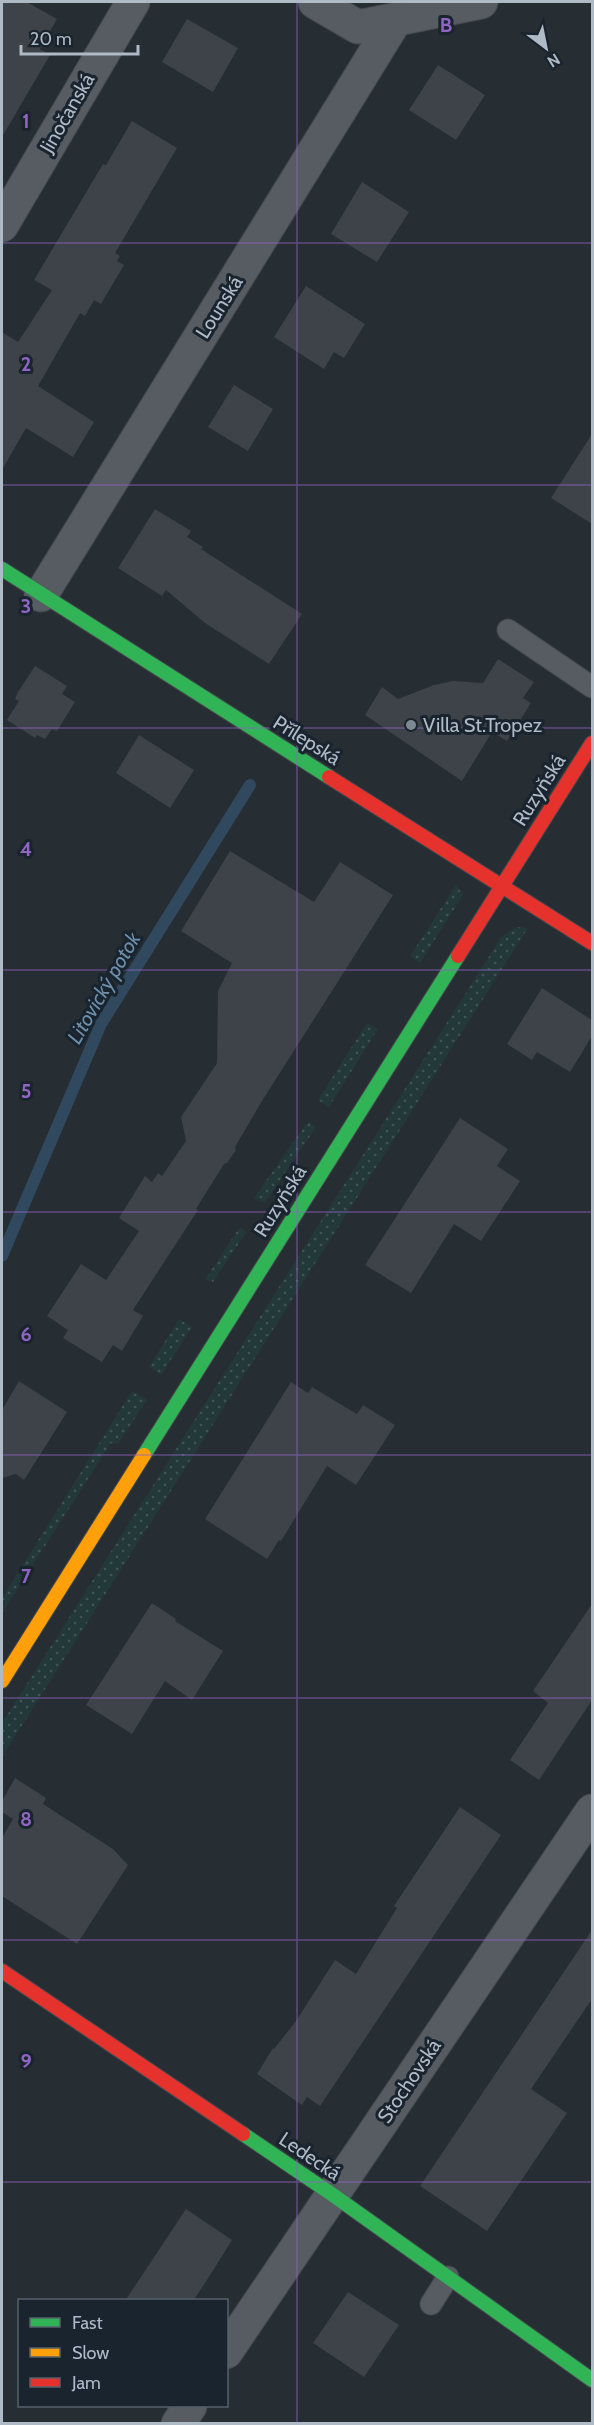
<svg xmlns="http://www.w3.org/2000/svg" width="594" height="2425" viewBox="0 0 594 2425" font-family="Cabin,sans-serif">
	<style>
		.grass { fill: url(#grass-dots) }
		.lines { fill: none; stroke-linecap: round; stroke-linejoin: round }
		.stream { stroke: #31495e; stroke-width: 12 }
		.building { fill: #3d4348 }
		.lane-casing { stroke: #44494e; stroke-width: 23 }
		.street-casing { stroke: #44494e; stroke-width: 35 }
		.fast-casing { stroke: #44494e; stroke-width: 16 }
		.slow-casing { stroke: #44494e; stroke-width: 16 }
		.jam-casing { stroke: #44494e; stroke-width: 16 }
		.lane { stroke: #565c62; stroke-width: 21 }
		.street { stroke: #565c62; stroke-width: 33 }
		.fast { stroke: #30b455; stroke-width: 14 }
		.slow { stroke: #ff9f0a; stroke-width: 14 }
		.jam { stroke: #e5322d; stroke-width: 14 }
		.grid { fill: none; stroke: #8f65c2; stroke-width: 1.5; stroke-opacity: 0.55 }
		.poi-dot { fill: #7e8993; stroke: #19242e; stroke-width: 2 }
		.labels { text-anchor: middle; stroke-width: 6; stroke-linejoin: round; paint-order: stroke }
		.street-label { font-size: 20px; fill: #aebac6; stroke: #19242e }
		.poi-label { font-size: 20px; fill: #aebac6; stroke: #19242e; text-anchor: start }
		.water-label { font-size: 21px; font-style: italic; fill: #6d8fab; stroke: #19242e }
		.grid-label { font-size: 20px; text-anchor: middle; font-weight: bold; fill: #8f65c2; stroke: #19242e; stroke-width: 6; stroke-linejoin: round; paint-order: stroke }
	</style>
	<defs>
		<pattern id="grass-dots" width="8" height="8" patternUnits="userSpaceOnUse" patternTransform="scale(1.5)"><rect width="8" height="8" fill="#233839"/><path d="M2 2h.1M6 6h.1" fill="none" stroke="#405354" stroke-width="1.8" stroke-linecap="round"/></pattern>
	</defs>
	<rect width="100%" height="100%" fill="#262d33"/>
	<g class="grass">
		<polygon points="456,885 463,895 420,963 410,956"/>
		<polygon points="516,927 528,928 2,1757 2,1723 502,936"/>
		<polygon points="367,1023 378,1029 329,1107 318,1100"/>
		<polygon points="308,1121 316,1127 265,1203 254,1198"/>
		<polygon points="239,1228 247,1231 213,1282 205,1280"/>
		<polygon points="179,1319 192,1327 161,1375 149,1367"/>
		<polygon points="132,1391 147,1400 118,1444 111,1443 2,1613 2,1598"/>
	</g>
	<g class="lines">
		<polyline class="stream" points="2,1256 101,1024 250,785"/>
	</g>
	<g class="building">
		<polygon points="2,2 27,2 57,19 40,49 50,55 2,137"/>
		<polygon points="187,19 238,48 213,92 162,62"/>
		<polygon points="438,65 485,95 456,140 409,110"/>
		<polygon points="132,121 177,148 115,253 120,256 117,261 124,265 101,304 94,300 85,316 80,313 38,386 94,422 73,457 26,428 2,470 2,332 18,342 52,290 34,280 103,164 106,165"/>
		<polygon points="362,182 409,212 377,262 331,234"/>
		<polygon points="306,286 365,324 344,358 334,352 324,369 274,337"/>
		<polygon points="234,385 273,409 248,451 208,427"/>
		<polygon points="592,434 592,524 551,498"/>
		<polygon points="155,509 191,531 187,537 203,547 201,549 302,614 269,664 205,623 166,590 162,596 118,568"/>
		<polygon points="498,659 534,682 523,698 531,703 507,741 492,732 462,781 365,715 382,687 398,699 434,685 453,681 483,683"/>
		<polygon points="35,666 67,686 62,694 75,702 57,731 52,729 45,739 37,735 35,738 7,720 19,701 15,699 18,692"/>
		<polygon points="139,735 194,770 170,808 116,773"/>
		<polygon points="230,851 314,902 340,862 393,895 262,1101 235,1147 236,1150 227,1163 224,1164 196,1209 198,1210 133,1310 143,1316 122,1351 113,1345 102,1362 63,1338 68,1330 47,1316 81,1264 106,1280 139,1231 119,1218 145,1176 152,1182 158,1173 162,1176 186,1141 181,1117 217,1063 218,991 232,963 181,931"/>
		<polygon points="542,988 592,1020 592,1036 570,1072 537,1052 532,1060 507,1044"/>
		<polygon points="460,1118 508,1149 497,1166 520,1181 481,1241 454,1224 411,1293 365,1265"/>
		<polygon points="19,1381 67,1412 24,1480 16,1474 2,1478 2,1410"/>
		<polygon points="291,1382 308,1393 312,1387 357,1414 363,1405 395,1425 356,1485 327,1466 281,1541 279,1540 267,1559 205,1519"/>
		<polygon points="152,1603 176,1619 175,1621 223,1651 192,1700 165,1681 132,1734 86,1705"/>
		<polygon points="592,1604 592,1700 539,1780 510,1760 548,1703 533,1691"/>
		<polygon points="15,1778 46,1798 43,1804 113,1849 128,1865 77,1944 2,1896 2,1838 13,1819 2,1812 2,1801"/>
		<polygon points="460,1807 501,1835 320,2106 307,2097 302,2105 257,2074 273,2048 274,2049 296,2021 335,1960 356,1974 397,1908 394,1906"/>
		<polygon points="592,1930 592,1999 531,2089 567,2113 487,2231 420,2186"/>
		<polygon points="186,2209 232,2240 207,2280 193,2301 125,2301"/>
		<polygon points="348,2292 399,2325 364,2377 313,2343"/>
	</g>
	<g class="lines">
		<g class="lane-casing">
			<g id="lane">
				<polyline points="508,630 592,687"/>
				<polyline points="431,2304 448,2277"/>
			</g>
		</g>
		<g class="street-casing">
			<g id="street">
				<polyline points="315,2 358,27 481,2"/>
				<polyline points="2,225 133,2"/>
				<polyline points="41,595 396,19"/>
				<polyline points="226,2352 592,1811"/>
				<polyline points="178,2424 190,2406"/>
			</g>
		</g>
		<g class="fast-casing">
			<g id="fast">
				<polyline points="2,569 329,777"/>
				<polyline points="144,1455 458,956"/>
				<polyline points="243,2134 333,2195 592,2380"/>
			</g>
		</g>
		<g class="slow-casing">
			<polyline id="slow" points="2,1681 144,1455"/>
		</g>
		<g class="jam-casing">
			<g id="jam">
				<polyline points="329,777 592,943"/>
				<polyline points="458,956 592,743"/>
				<polyline points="2,1971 243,2134"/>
			</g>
		</g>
		<use href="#lane" class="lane"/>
		<use href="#street" class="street"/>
		<use href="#fast" class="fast"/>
		<use href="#slow" class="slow"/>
		<use href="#jam" class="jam"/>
	</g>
	<path class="grid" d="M297,2V2424M2,243H592M2,485H592M2,728H592M2,970H592M2,1212H592M2,1455H592M2,1698H592M2,1940H592M2,2182H592"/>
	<circle class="poi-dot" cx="411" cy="725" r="6"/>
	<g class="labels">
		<g class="street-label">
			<text transform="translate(67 113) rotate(-60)" y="7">Jinočanská</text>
			<text transform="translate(219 307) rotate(-58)" y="7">Lounská</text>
			<text transform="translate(307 740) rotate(32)" y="7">Přílepská</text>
			<text transform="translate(539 790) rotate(-58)" y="7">Ruzyňská</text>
			<text transform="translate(280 1201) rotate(-58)" y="7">Ruzyňská</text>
			<text transform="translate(409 2081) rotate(-56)" y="7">Stochovská</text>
			<text transform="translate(310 2156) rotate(34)" y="7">Ledecká</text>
		</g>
		<g class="poi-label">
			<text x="423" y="732">Villa St.Tropez</text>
		</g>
		<g class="water-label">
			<text transform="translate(104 988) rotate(-60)" y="7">Litovický potok</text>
		</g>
	</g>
	<g class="grid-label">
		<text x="446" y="32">B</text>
		<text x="26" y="128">1</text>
		<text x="26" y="371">2</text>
		<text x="26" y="613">3</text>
		<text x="26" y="856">4</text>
		<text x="26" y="1098">5</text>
		<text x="26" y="1341">6</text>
		<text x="26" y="1583">7</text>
		<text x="26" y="1826">8</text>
		<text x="26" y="2068">9</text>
	</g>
	<rect width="594" height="2425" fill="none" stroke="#aebac6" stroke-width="6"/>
	<rect x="18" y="2299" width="210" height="108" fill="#19242e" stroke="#55606b" stroke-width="1.5"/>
	<rect x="30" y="2318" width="30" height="9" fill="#30b455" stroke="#55606b" stroke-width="1.5"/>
	<text x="72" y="2329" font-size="18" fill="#aebac6">Fast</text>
	<rect x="30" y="2348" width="30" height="9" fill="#ff9f0a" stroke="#55606b" stroke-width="1.5"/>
	<text x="72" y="2359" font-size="18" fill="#aebac6">Slow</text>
	<rect x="30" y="2378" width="30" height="9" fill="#e5322d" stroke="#55606b" stroke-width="1.5"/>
	<text x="72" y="2389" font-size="18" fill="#aebac6">Jam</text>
	<g transform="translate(546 48) rotate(148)" stroke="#19242e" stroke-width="4.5" paint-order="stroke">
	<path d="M0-4.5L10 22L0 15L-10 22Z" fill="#aebac6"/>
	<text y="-9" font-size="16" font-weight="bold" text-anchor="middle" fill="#aebac6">N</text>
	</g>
	<path d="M21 45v9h117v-9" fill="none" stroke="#aebac6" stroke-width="3"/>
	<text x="30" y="45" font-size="18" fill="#aebac6" stroke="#19242e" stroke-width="4.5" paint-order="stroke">20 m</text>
</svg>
